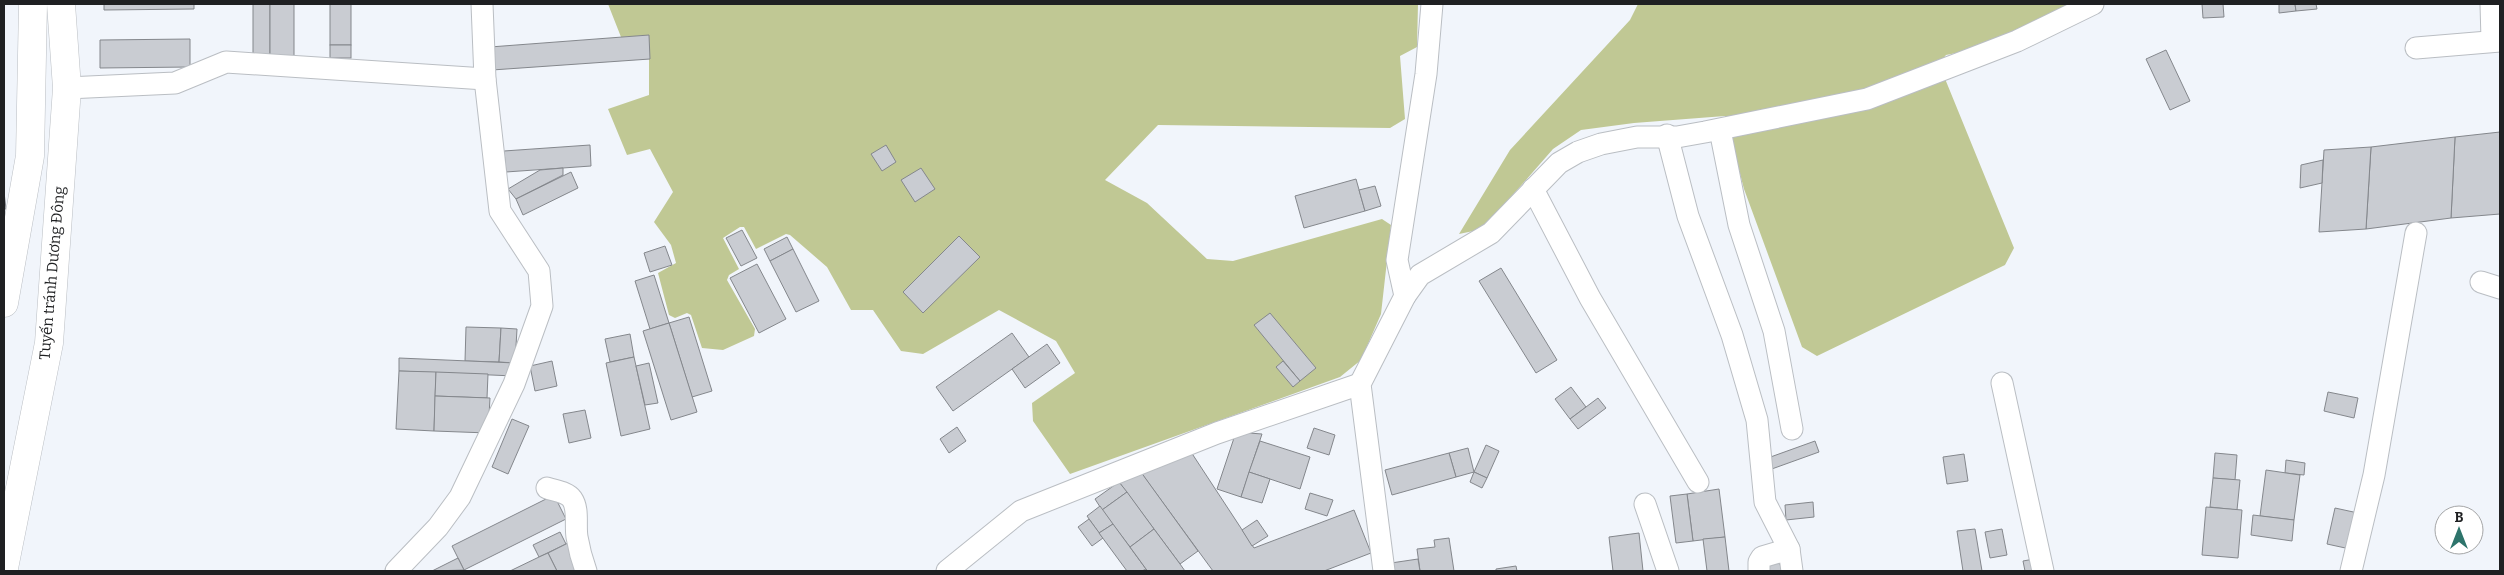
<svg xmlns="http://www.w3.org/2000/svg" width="2504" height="575" viewBox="0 0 2504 575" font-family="Bitter,serif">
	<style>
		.green { fill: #c0c894 }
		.building { fill: #c9ccd2; stroke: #84878c }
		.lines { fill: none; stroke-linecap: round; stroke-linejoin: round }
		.minor-casing { stroke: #babec3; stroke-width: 23 }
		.primary-casing { stroke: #babec3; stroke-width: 29 }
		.minor { stroke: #fff; stroke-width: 21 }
		.primary { stroke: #fff; stroke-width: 28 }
		.labels { text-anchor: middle; stroke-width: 5; stroke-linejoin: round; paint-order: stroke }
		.street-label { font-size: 15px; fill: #1f2022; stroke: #fff }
	</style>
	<rect width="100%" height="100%" fill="#f1f5fb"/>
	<g class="green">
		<polygon points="608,4 1418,4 1417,47 1400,56 1405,119 1390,128 1158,125 1105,180 1147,203 1207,259 1233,261 1382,219 1391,225 1381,314 1361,360 1340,377 1070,474 1033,421 1032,403 1075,373 1056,341 999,310 923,354 901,351 873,310 851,310 827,267 790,235 786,234 756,249 744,227 740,227 723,238 739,269 729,275 727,280 755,329 754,336 723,350 702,348 691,315 687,313 675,318 669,315 658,273 676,263 671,245 654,222 673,192 650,149 627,155 608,109 649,95 649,36 621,37"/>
		<polygon points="1638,4 2073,4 1977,49 1946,55 1939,64 2014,248 2005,265 1817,356 1802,347 1744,189 1725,116 1634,123 1581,130 1553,149 1483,229 1459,234 1510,150 1630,20"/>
	</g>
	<g class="building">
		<polygon points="104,4 194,4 194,9 104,10"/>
		<rect x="253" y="4" width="17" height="53"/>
		<rect x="270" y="4" width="24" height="53"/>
		<rect x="330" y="4" width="21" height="41"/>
		<polygon points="2202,4 2223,4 2224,17 2203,18"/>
		<polygon points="2279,4 2295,4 2296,11 2279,13"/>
		<polygon points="2295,4 2316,4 2317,9 2296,11"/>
		<polygon points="649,35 650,59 492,70 490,47"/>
		<polygon points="190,39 190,67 100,68 100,40"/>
		<rect x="330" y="45" width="21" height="13"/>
		<polygon points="2166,50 2190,101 2170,110 2146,59"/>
		<polygon points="2500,132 2500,214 2451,218 2455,137"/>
		<polygon points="2455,137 2451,218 2366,229 2371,147"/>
		<polygon points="590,145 591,166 506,172 504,151"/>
		<polygon points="886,145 896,162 882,171 871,154"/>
		<polygon points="2371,147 2366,229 2319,232 2324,150"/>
		<polygon points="2323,160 2322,183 2300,188 2301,165"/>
		<polygon points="563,168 563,175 516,199 508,189 540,170"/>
		<polygon points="921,168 935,189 915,202 901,180"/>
		<polygon points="571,172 578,188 523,215 516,199"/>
		<polygon points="1356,179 1365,211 1304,228 1295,196"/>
		<polygon points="1375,186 1381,206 1365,211 1359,190"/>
		<polygon points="4,192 6,209 4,209"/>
		<polygon points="742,230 757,258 741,266 726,238"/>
		<polygon points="959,236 980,257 923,313 903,292"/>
		<polygon points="787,237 793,249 770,261 764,249"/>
		<polygon points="665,246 672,265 650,272 644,253"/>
		<polygon points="793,249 819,301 796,312 770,261"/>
		<polygon points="757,264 786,319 759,333 730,278"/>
		<polygon points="1501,268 1557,360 1536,373 1479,281"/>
		<polygon points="654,275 669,323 650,329 635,281"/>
		<polygon points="1270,313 1316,368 1300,381 1254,325"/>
		<polygon points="689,317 712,391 692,397 669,323"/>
		<polygon points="669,323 697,412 671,420 643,331"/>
		<polygon points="466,327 501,328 499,362 465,361"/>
		<polygon points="501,328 517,329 515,363 499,362"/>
		<polygon points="1012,333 1029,357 953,411 936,387"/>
		<polygon points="630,334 634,357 610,362 605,339"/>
		<polygon points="1047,344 1060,363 1025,388 1012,369"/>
		<polygon points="634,357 650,429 621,436 606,363"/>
		<polygon points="399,358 515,363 514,376 399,371"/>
		<polygon points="552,361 557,386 535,391 530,366"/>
		<polygon points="1283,361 1300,381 1293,387 1276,367"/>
		<polygon points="649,363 658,403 645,405 636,366"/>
		<polygon points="399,371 436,372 434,431 396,429"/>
		<polygon points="436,372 488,374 487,398 435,396"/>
		<polygon points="1571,387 1586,407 1570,419 1555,399"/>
		<polygon points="2328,392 2358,398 2354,418 2324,411"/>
		<polygon points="435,396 490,398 488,433 434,431"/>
		<polygon points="1598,398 1606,408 1578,429 1570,419"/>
		<polygon points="585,410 591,438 569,443 563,414"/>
		<polygon points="512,419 529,426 508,474 492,467"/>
		<polygon points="957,427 966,441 949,453 940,439"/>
		<polygon points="1314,428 1335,435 1329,455 1307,448"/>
		<polygon points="1236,432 1262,434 1241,497 1217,489"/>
		<polygon points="1260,441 1310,457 1300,489 1249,472"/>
		<polygon points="1815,441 1819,452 1769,470 1765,459"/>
		<polygon points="1486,445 1499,451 1487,478 1474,472"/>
		<polygon points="1468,448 1474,472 1456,477 1449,453"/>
		<polygon points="1191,452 1254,548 1354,510 1371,553 1324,571 1213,571 1142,474"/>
		<polygon points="1449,453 1456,477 1392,495 1385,470"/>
		<polygon points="2215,453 2237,455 2235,480 2213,478"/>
		<polygon points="1964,454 1968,481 1947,484 1943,457"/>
		<polygon points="2286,460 2305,463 2304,475 2285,473"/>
		<polygon points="1138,468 1198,551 1180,564 1119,482"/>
		<polygon points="2266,470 2300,475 2294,520 2260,516"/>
		<polygon points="1249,472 1270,479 1262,503 1241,497"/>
		<polygon points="1474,472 1487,478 1482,488 1470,482"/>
		<polygon points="2213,478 2240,480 2237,510 2210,507"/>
		<polygon points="1119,482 1127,492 1102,510 1095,499"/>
		<polygon points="1719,489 1725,537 1693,541 1687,494"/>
		<polygon points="1127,492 1154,529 1130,547 1102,510"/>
		<polygon points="1310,493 1333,500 1327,516 1305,509"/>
		<polygon points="1687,494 1693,541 1676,543 1670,496"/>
		<polygon points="554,495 566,519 464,570 452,546"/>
		<polygon points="1813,502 1814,517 1786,520 1785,505"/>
		<polygon points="1100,506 1113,524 1099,533 1087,516"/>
		<polygon points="2206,507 2242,510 2238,558 2202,555"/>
		<polygon points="2335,508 2358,513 2350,549 2327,544"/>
		<polygon points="2253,515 2294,520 2292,541 2251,535"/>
		<polygon points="1089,519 1103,538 1092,546 1078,527"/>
		<polygon points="1257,520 1268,536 1252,546 1242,530"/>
		<polygon points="1113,524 1146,569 1142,571 1127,571 1099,533"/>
		<polygon points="1154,529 1180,564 1185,571 1148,571 1146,569 1130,547"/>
		<polygon points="1975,529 1982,571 1963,571 1957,531"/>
		<polygon points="2002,529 2007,555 1990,558 1985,532"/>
		<polygon points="560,532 566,544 539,557 533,545"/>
		<polygon points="1639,533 1643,571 1613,571 1609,537"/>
		<polygon points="1725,537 1729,571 1707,571 1703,539"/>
		<polygon points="1449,538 1454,571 1420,571 1417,549 1435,547 1434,540"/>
		<polygon points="570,542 584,571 557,571 548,553"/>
		<polygon points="548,553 557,571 510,571 539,557"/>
		<polygon points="1778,557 1782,571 1766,571 1764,561"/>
		<polygon points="458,558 464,570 432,571"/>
		<polygon points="1418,559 1420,571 1392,571 1391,563"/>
		<polygon points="2034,559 2037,571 2025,571 2023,561"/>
		<polygon points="1516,566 1517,571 1496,571 1496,569"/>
	</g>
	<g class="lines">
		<g class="minor-casing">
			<g id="minor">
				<polyline points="2491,4 2492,40"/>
				<polyline points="2416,48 2500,41"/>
				<polyline points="67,88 175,83 226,62 485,79"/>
				<polyline points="1720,130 1739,225 1774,331 1792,429"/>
				<polyline points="1667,135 1688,216 1732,335 1757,420 1765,502 1789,549 1792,571"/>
				<polyline points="1533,189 1590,298 1698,482"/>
				<polyline points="2481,282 2500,288"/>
				<polyline points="1405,296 1420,275 1491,233 1559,163 1578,152 1601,144 1637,137 1677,137 1705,132 1867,99 2017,41 2093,4"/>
				<polyline points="2002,383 2043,571"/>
				<path d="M547,488C555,491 567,492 572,499C579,509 575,525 577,537C579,549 582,560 586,571"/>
				<polyline points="1645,504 1668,571"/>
				<polyline points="396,571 438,527 460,497 514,384 542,306 539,271 500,211 485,79 482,4"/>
				<polyline points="947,571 1021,511 1217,433 1360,384"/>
				<polyline points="1384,571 1360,384 1405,296 1397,260 1426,74 1432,4"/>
				<polyline points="1759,571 1759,562 1762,557 1789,549"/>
				<polyline points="2351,571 2374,475 2416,233"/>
			</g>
		</g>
		<g class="primary-casing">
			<g id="primary">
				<polyline points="4,303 30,156 33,4"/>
				<polyline points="4,568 49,343 67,88 61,4"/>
			</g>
		</g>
		<use href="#minor" class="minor"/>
		<use href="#primary" class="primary"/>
	</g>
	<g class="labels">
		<g class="street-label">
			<text transform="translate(52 273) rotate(-85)" y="5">Tuyến tránh Dương Đông</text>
		</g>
	</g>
	<rect width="2504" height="575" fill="none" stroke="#1f2022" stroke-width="10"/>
	<g transform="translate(2459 530)"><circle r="24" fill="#ffffff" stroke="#a5a6a7"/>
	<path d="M0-4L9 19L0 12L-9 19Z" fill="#2d746b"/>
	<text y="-8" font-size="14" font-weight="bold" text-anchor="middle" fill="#1f2022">B</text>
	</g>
</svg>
